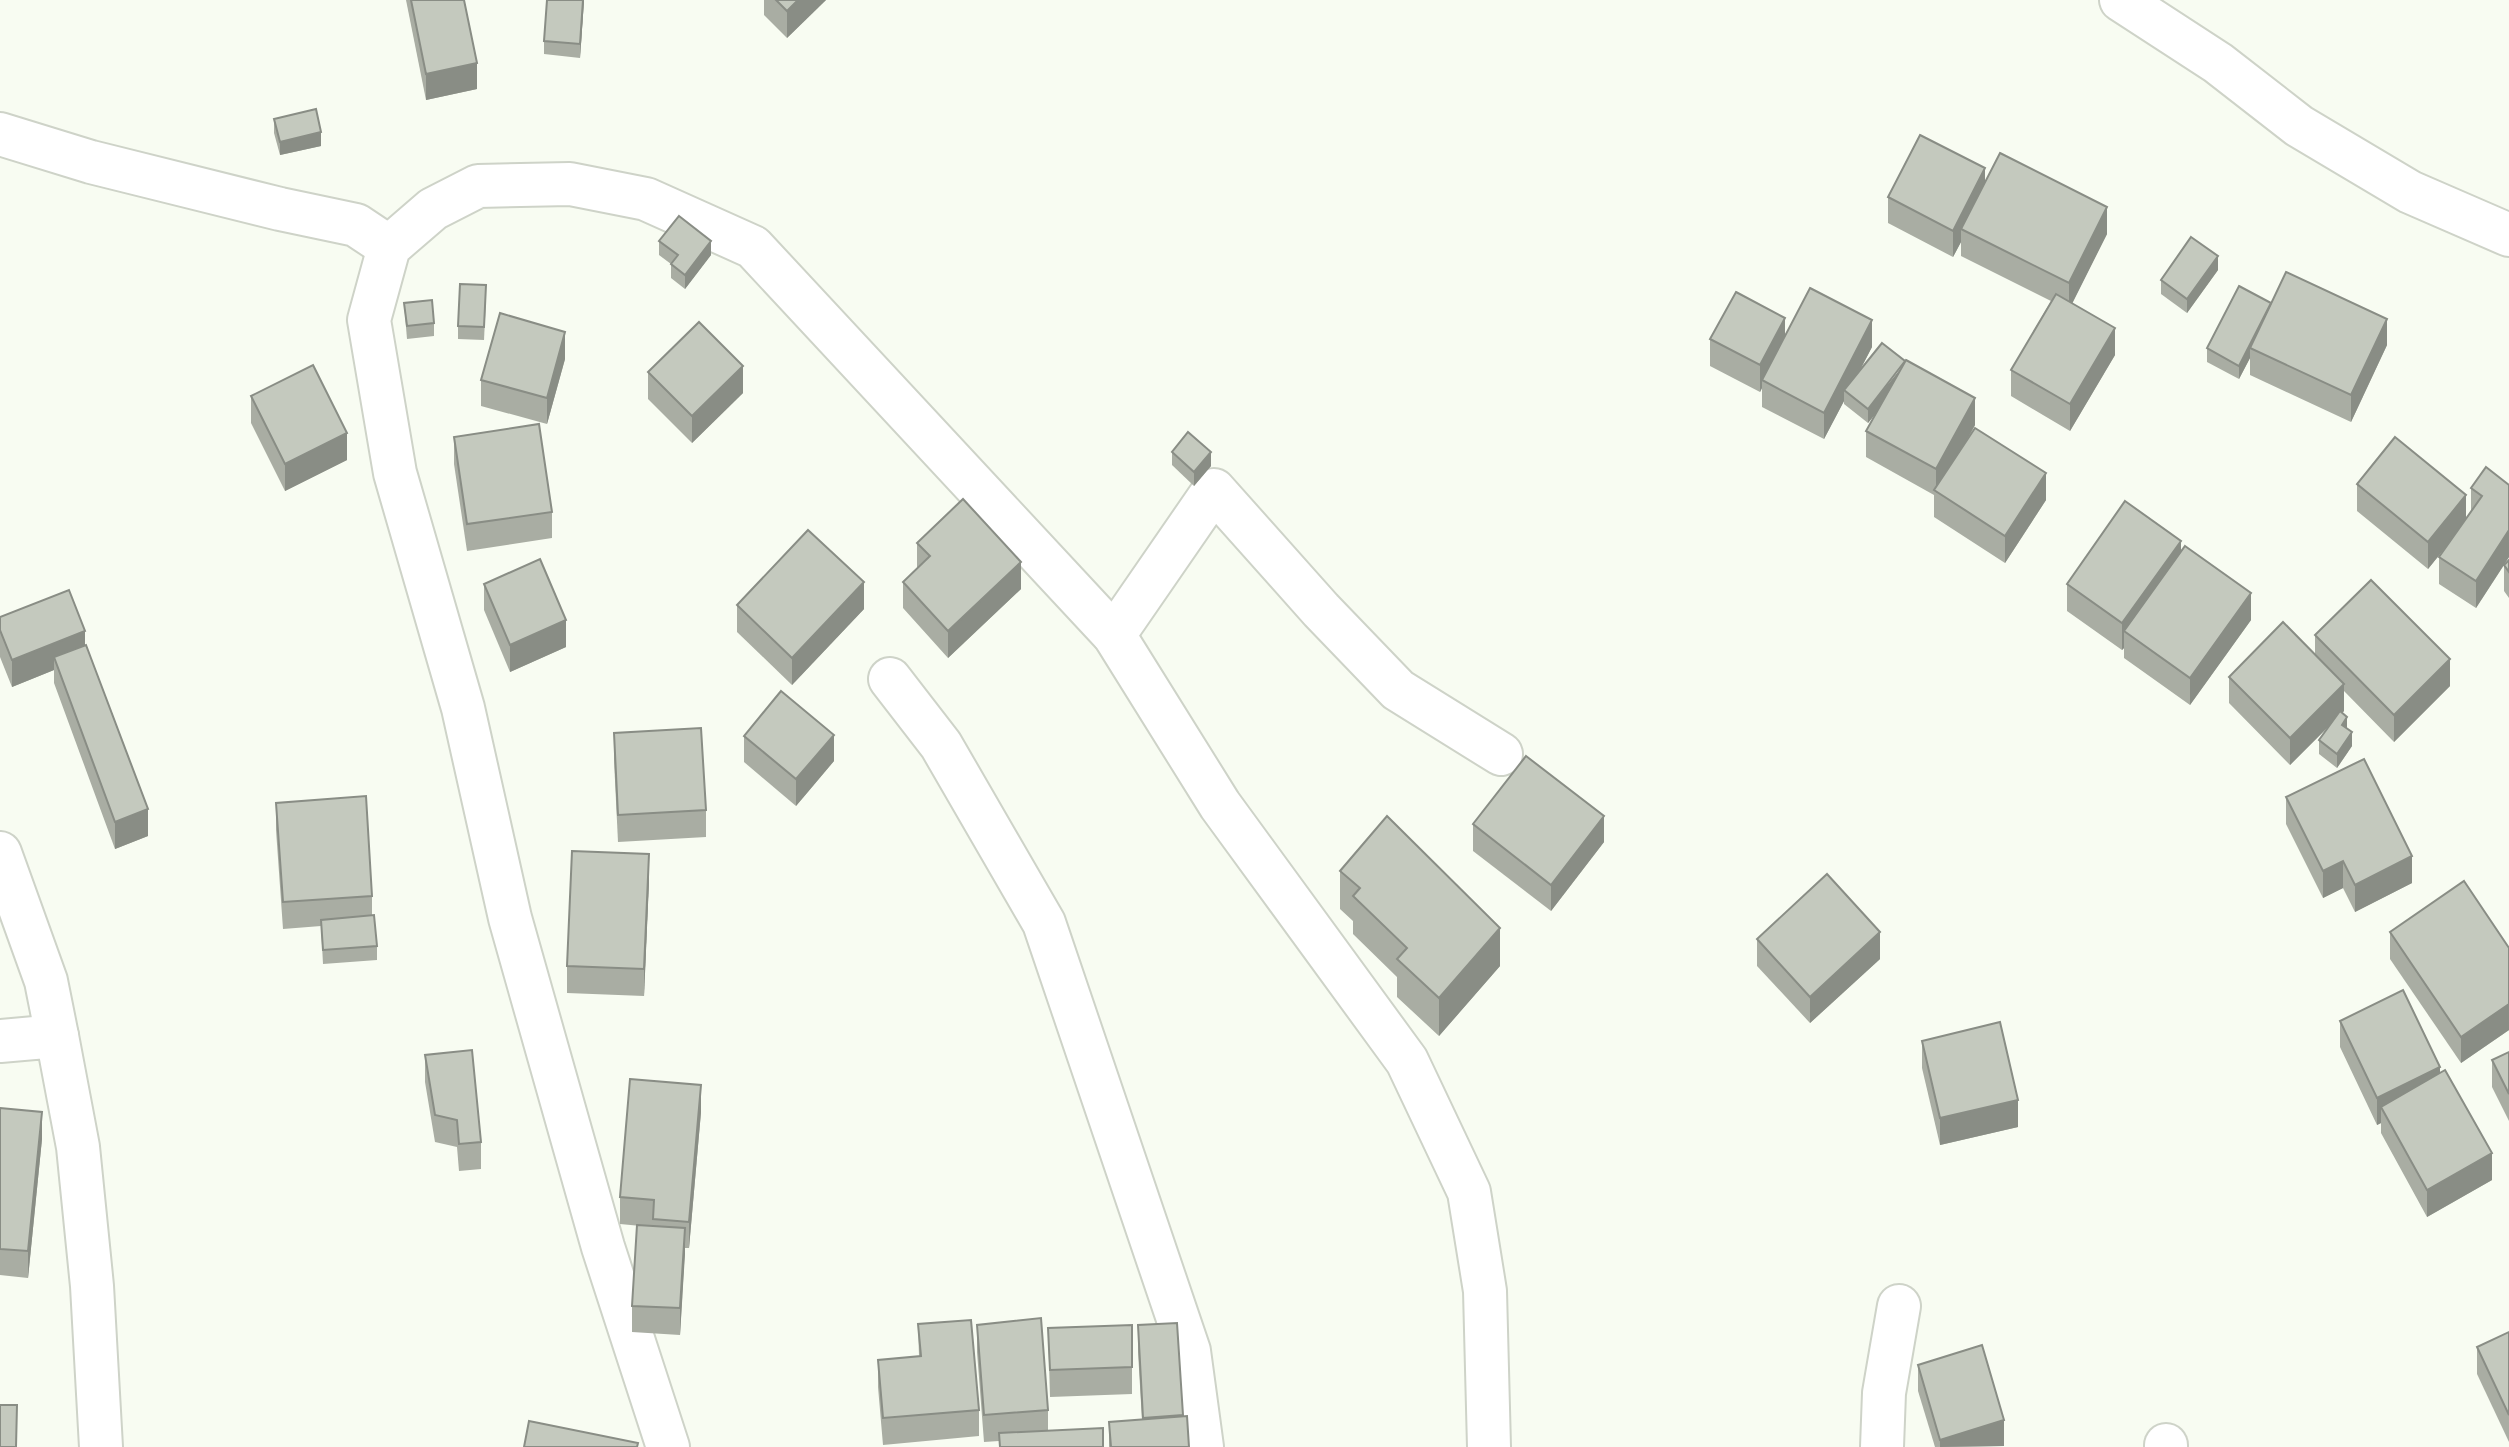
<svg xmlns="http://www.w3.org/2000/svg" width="2509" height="1447" viewBox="0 0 2509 1447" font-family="'Work Sans',sans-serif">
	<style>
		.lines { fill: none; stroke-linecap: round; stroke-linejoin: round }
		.minor-casing { stroke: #ced3c8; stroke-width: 46 }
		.minor { stroke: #fff; stroke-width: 42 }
		.wall { fill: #a9ada3 }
		.shaded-wall { fill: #898d85 }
		.building { fill: #c4c9be; stroke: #898d85; stroke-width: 2 }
	</style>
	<rect width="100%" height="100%" fill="#f8fcf2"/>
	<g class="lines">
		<g class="minor-casing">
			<g id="minor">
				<polyline points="2121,0 2218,63 2299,126 2410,192 2509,235"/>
				<polyline points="0,134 91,162 280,209 356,225 389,247"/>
				<polyline points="1114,635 1214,490 1321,610 1398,690 1501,754"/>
				<polyline points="890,679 941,745 1044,923 1189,1351 1202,1447"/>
				<polyline points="0,853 46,981 57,1036"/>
				<polyline points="0,1041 57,1036 78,1147 92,1286 101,1447"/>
				<polyline points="668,1447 603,1247 510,918 463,708 395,473 369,320 389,247 433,209 478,186 570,184 646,199 753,247 1114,635 1220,805 1407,1061 1469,1192 1485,1291 1489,1447"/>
				<polyline points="1882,1447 1884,1393 1899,1306"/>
				<polyline points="2166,1447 2166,1445"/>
			</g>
		</g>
		<use href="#minor" class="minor"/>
	</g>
	<g class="wall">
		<polygon points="406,0 464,0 477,89 426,100"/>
		<polygon points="584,0 580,58 544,54 544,41"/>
		<polygon points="764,0 826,0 787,38 764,15"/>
		<polygon points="274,119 321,146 280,155 274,133"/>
		<polygon points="1985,182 2107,234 2072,303 2115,355 2070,431 2011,396 2011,370 2051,301 1961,256 1961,242 1953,257 1888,223 1888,197"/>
		<polygon points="659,241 711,255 685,289 671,278 671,264 659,255"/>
		<polygon points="2218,270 2187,313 2161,294 2161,280"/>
		<polygon points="486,299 484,340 458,339 458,326"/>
		<polygon points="404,303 434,323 434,336 407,339"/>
		<polygon points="2271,303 2387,345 2351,422 2250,375 2250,358 2239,379 2207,362 2207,348"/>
		<polygon points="1785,337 1872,347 1860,370 1975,425 1969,437 2046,500 2005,563 1934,517 1934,495 1866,457 1866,431 1877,412 1868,423 1844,404 1844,401 1824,439 1762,407 1762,388 1760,392 1710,366 1710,339"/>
		<polygon points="565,359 547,424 481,406 481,380"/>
		<polygon points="648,372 743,393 692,443 648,399"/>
		<polygon points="251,396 347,460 285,491 251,423"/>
		<polygon points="454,437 552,512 552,538 467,551 454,464"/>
		<polygon points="1172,452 1211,466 1194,486 1172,465"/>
		<polygon points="2357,484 2466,518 2471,512 2471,488 2509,485 2509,557 2504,564 2509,560 2509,598 2504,591 2504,565 2476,608 2439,584 2439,557 2448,544 2428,569 2357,511"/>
		<polygon points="917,543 1021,589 948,658 903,608 903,582 917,568"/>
		<polygon points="484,584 566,647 510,672 484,610"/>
		<polygon points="2067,584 2251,620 2190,705 2124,658 2124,648 2122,650 2067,611"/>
		<polygon points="737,605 864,609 792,685 737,632"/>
		<polygon points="0,617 85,645 148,836 115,849 54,683 54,670 12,687 0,657"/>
		<polygon points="2315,635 2450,686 2394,742 2344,691 2344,711 2342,713 2352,746 2337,768 2319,754 2319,740 2331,724 2290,765 2229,703 2229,677 2315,655"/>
		<polygon points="614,733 706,810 706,837 618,842 614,760"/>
		<polygon points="744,736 834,761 796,806 744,762"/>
		<polygon points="2286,797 2412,883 2355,912 2343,888 2323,898 2286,824"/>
		<polygon points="276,803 372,896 372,915 377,946 377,960 323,964 321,926 283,929 276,830"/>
		<polygon points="1473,824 1604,842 1551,911 1473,851"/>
		<polygon points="1340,871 1500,966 1439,1036 1397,997 1397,977 1353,934 1353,921 1340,909"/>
		<polygon points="649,881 644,996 567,993 567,966"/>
		<polygon points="2390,932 2509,948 2509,1030 2461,1063 2390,959"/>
		<polygon points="1757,939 1880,959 1810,1023 1757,966"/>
		<polygon points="2340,1021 2440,1073 2492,1180 2427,1217 2381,1133 2381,1123 2377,1125 2340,1047"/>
		<polygon points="1922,1041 2018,1127 1940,1145 1922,1068"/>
		<polygon points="2509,1052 2509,1121 2492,1087 2492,1060"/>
		<polygon points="425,1055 481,1142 481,1169 459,1171 457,1147 435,1142 425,1082"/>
		<polygon points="0,1108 42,1139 28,1278 0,1275"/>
		<polygon points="701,1112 689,1248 685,1248 680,1335 632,1332 632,1306 641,1226 620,1224 620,1197"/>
		<polygon points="1177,1323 1183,1416 1189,1447 1109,1447 1109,1422 1142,1420 1138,1352 1138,1325"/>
		<polygon points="918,1324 979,1410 979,1436 883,1445 878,1387 878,1360 919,1356"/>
		<polygon points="977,1325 1048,1410 1048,1430 1103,1447 999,1447 999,1441 984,1442 977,1352"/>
		<polygon points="1132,1325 1132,1394 1050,1397 1048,1328"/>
		<polygon points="2509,1332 2509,1442 2477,1374 2477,1347"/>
		<polygon points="1918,1365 2004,1446 1935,1447 1918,1391"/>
	</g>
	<g class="shaded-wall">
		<polygon points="583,0 584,0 580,58 580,44"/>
		<polygon points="798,0 826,0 787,38 787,11"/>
		<polygon points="477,63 477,89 426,100 426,74"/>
		<polygon points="321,132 321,146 280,155 280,142"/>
		<polygon points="1985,168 1985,195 1961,229 1961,242 1953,257 1953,231"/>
		<polygon points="2107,207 2107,234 2069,310 2069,283"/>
		<polygon points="711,241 711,255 685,289 685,275"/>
		<polygon points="2218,256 2218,270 2187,313 2187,299"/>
		<polygon points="2272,304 2250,348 2250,358 2239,379 2239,366"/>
		<polygon points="1785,318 1785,345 1762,380 1762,388 1760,392 1760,365"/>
		<polygon points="2387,319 2387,345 2351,422 2351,395"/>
		<polygon points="1872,320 1872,347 1848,393 1844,390 1844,401 1824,439 1824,413"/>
		<polygon points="2115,328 2115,355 2070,431 2070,404"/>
		<polygon points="565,332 565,359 547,424 547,398"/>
		<polygon points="1906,362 1906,376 1868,423 1868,409"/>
		<polygon points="743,366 743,393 692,443 692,416"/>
		<polygon points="1975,398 1975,425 1937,493 1936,492 1936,469"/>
		<polygon points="347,433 347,460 285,491 285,464"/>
		<polygon points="1211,452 1211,466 1194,486 1194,472"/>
		<polygon points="2046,473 2046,500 2005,563 2005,536"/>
		<polygon points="2466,495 2466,522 2428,569 2428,542"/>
		<polygon points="2509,530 2509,557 2476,608 2476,581"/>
		<polygon points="2181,541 2181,568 2124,631 2124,648 2122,650 2122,623"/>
		<polygon points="1021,562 1021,589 948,658 948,631"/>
		<polygon points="864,582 864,609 792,685 792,658"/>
		<polygon points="2251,593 2251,620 2190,705 2190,678"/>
		<polygon points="566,620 566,647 510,672 510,645"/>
		<polygon points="85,631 85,657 54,657 54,670 12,687 12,660"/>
		<polygon points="2450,659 2450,686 2394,742 2394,715"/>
		<polygon points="2344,684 2344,711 2290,765 2290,738"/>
		<polygon points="2347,717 2347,730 2342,725"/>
		<polygon points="2352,732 2352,746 2337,768 2337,754"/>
		<polygon points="834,735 834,761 796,806 796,779"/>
		<polygon points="148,809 148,836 115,849 115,822"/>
		<polygon points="1604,816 1604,842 1551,911 1551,885"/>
		<polygon points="649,854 649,881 644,996 644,969"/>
		<polygon points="2412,856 2412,883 2355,912 2355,885"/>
		<polygon points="2343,861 2343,888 2323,898 2323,871"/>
		<polygon points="1500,928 1500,966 1439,1036 1439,998"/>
		<polygon points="1880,932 1880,959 1810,1023 1810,997"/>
		<polygon points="2509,1004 2509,1030 2461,1063 2461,1037"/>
		<polygon points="2440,1067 2440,1094 2381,1107 2381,1123 2377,1125 2377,1098"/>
		<polygon points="701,1085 701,1112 689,1248 689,1222"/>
		<polygon points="2018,1100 2018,1127 1940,1145 1940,1118"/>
		<polygon points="42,1112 42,1139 28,1278 28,1251"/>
		<polygon points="2492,1153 2492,1180 2427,1217 2427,1190"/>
		<polygon points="685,1228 685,1254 680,1335 680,1308"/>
		<polygon points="2004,1420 2004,1446 1940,1447 1940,1440"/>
	</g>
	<g class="building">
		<polygon points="411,0 464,0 477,63 426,74"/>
		<polygon points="547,0 583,0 580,44 544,41"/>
		<polygon points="776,0 798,0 787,11"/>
		<polygon points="316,109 321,132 280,142 274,119"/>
		<polygon points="1920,135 1985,168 1953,231 1888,197"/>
		<polygon points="2000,153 2107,207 2069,283 1961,229"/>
		<polygon points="679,216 711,241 685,275 671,264 678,255 659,241"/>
		<polygon points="2191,237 2218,256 2187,299 2161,280"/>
		<polygon points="2286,272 2387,319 2351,395 2250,348"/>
		<polygon points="460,284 486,285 484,327 458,326"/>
		<polygon points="2239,286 2271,303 2239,366 2207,348"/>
		<polygon points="1810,288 1872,320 1824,413 1762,380"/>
		<polygon points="1736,292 1785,318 1760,365 1710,339"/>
		<polygon points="2056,294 2115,328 2070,404 2011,370"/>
		<polygon points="432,300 434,323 407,326 404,303"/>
		<polygon points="500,313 565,332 547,398 481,380"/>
		<polygon points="699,322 743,366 692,416 648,372"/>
		<polygon points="1882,343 1905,361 1868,409 1844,390"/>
		<polygon points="1906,360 1975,398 1936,469 1866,431"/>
		<polygon points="313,365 347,433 285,464 251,396"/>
		<polygon points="539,424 552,512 467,524 454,437"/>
		<polygon points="1975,428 2046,473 2005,536 1934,490"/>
		<polygon points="1188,432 1211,452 1194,472 1172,452"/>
		<polygon points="2395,437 2466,495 2428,542 2357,484"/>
		<polygon points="2486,467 2509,485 2509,530 2476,581 2439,557 2482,496 2471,488"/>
		<polygon points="963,499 1021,562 948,631 903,582 930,556 917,543"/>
		<polygon points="2125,501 2181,541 2122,623 2067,584"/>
		<polygon points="808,530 864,582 792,658 737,605"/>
		<polygon points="2185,546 2251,593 2190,678 2124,631"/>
		<polygon points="540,559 566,620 510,645 484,584"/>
		<polygon points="2509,560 2509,572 2504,565"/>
		<polygon points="2371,580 2450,659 2394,715 2315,635"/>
		<polygon points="69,590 85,631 12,660 0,630 0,617"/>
		<polygon points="2283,622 2344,684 2290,738 2229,677"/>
		<polygon points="86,645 148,809 115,822 54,657"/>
		<polygon points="781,691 834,735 796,779 744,736"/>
		<polygon points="2340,711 2347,717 2342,725 2352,732 2337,754 2319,740"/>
		<polygon points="701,728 706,810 618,815 614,733"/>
		<polygon points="1526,756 1604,816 1551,885 1473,824"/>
		<polygon points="2364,759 2412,856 2355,885 2343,861 2323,871 2286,797"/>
		<polygon points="366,796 372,896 283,902 276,803"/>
		<polygon points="1387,816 1500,928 1439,998 1397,959 1407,948 1353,896 1360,888 1340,871"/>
		<polygon points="572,851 649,854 644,969 567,966"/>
		<polygon points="1827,874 1880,932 1810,997 1757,939"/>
		<polygon points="2464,881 2509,948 2509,1004 2461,1037 2390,932"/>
		<polygon points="374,915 377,946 323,950 321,920"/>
		<polygon points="2403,990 2440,1067 2377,1098 2340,1021"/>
		<polygon points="2000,1022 2018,1100 1940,1118 1922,1041"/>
		<polygon points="472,1050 481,1142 459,1144 457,1120 435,1115 425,1055"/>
		<polygon points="2509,1052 2509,1094 2492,1060"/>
		<polygon points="2445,1070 2492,1153 2427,1190 2381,1107"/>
		<polygon points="630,1079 701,1085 689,1222 653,1219 654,1200 620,1197"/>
		<polygon points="0,1108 42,1112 28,1251 0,1249"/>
		<polygon points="637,1225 685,1228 680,1308 632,1306"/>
		<polygon points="1041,1318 1048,1410 984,1415 977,1325"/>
		<polygon points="971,1320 979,1410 883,1418 878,1360 921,1356 918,1324"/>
		<polygon points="1177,1323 1183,1415 1143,1418 1138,1325"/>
		<polygon points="1132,1325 1132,1367 1050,1370 1048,1328"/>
		<polygon points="2509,1332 2509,1415 2477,1347"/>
		<polygon points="1982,1345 2004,1420 1940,1440 1918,1365"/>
		<polygon points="0,1405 17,1405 16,1447 0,1447"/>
		<polygon points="1187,1416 1189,1447 1111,1447 1109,1422"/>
		<polygon points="529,1421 638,1443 637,1447 524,1447"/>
		<polygon points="1103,1428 1103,1447 1000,1447 999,1433"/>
	</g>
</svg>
